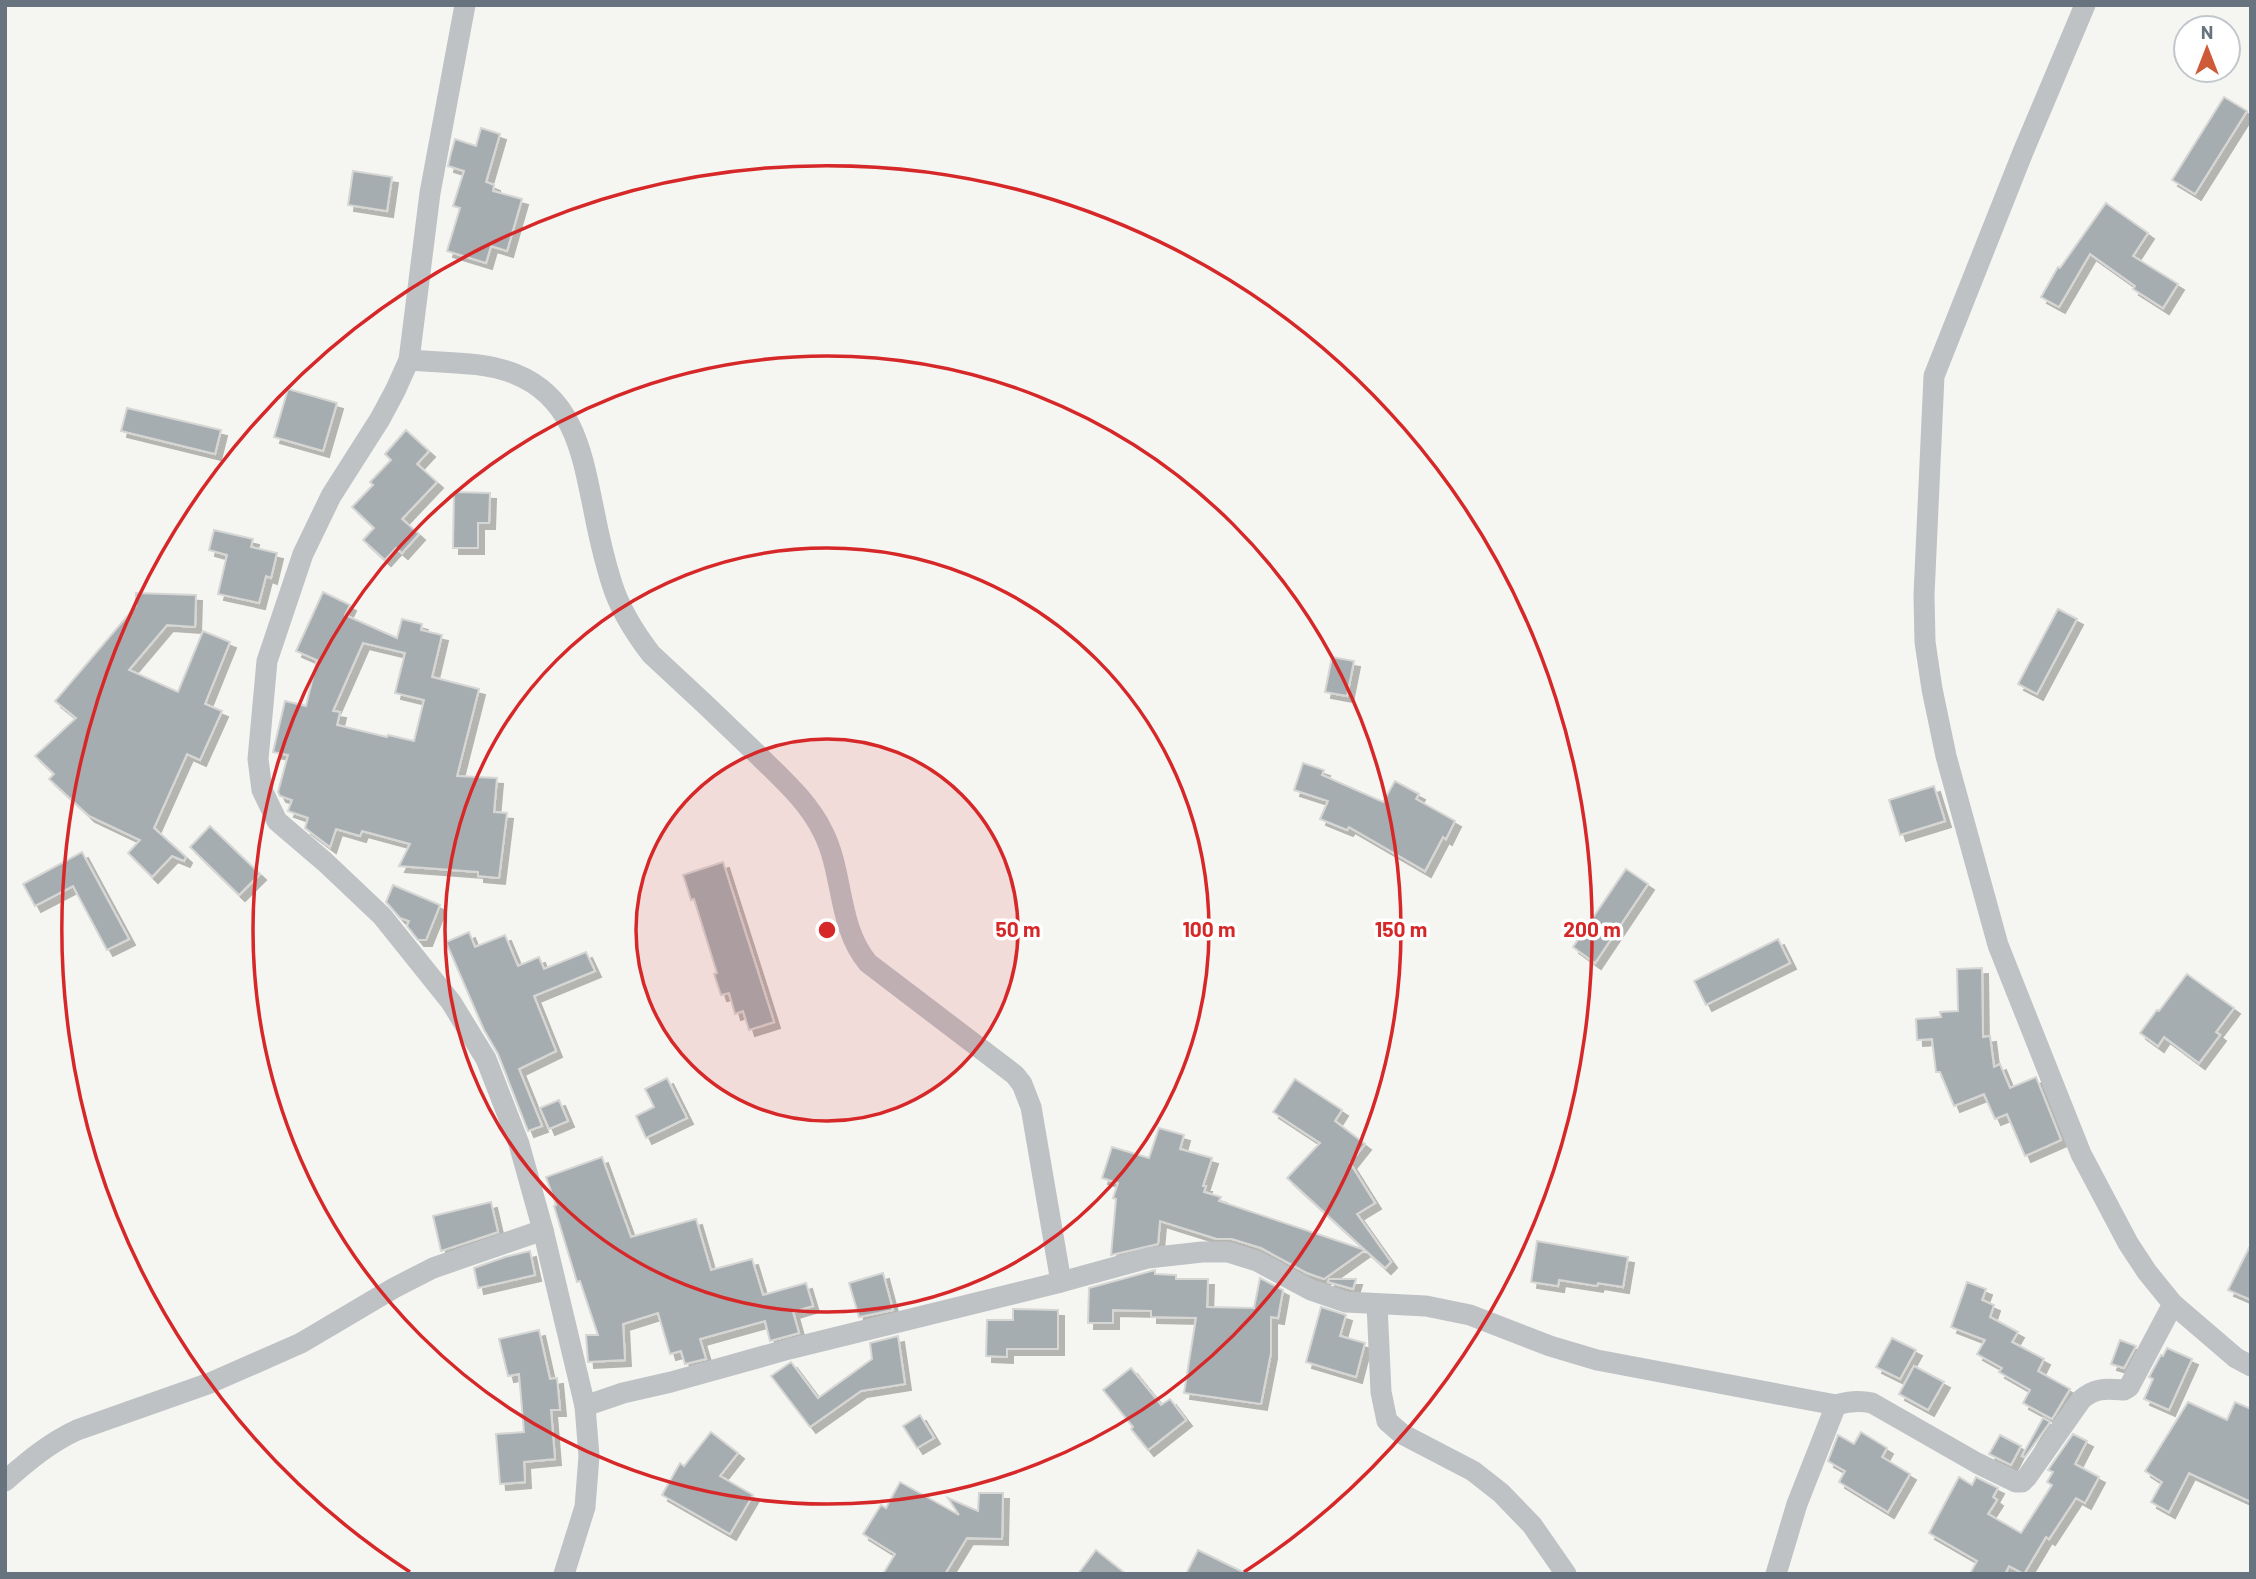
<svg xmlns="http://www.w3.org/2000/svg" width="2256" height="1579" viewBox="0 0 2256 1579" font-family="Barlow,sans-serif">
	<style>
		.building { fill: #a6adb1; stroke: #d6d6d4; stroke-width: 2; fill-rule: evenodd; filter: url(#shadow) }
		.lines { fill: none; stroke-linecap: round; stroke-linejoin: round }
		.minor { stroke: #bec2c5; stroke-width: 21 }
		.ring { fill: none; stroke: #d62828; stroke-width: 3.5 }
		.centre { fill: #d62828; stroke: #fff; stroke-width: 3.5 }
		.ring-label { font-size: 21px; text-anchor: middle; font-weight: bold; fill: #d62828; stroke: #fff; stroke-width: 7; stroke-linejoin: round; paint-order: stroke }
	</style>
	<defs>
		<filter id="shadow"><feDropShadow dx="6" dy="6" stdDeviation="0" flood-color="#0004"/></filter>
	</defs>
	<rect width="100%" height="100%" fill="#f5f5f2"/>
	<g class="building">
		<polygon points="2224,97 2247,111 2195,194 2172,180"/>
		<polygon points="481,128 500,134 486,182 494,185 493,191 522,199 507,251 491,246 486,263 447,251 460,208 453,206 464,171 448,166 451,153 455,139 476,146"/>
		<polygon points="353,171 392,177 387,211 348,205"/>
		<polygon points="2106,203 2148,233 2133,256 2178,284 2163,308 2133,289 2135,286 2090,254 2059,307 2041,297 2058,267 2060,268"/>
		<polygon points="288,389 337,403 323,451 274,437"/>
		<polygon points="127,408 221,430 215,454 121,431"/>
		<polygon points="406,430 429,451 417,464 437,482 402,519 419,534 402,553 396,548 385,560 363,540 374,528 352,507 373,485 370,482 391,460 385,454"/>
		<polygon points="454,492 490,493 489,523 478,523 478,548 453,548"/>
		<polygon points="214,530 253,539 251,547 277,553 271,578 266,576 259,603 218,594 227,555 209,550"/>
		<path d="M323,592L350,605L345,615L397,638L402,619L422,624L421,630L442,635L432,677L479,689L457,776L497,778L494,812L507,813L499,878L478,876V872L399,866L410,844L362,831L360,836L336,829L330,847L305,828L308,818L288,811L292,800L280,796L278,792L288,755L273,752L285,701L306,706L317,660L296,651ZM363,643L405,653L395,693L424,700L414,741L388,735L387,737L337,725L340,712L333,711Z"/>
		<polygon points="136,593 196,595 195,627 167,625 129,670 178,692 203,631 230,642 205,704 222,711 200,760 187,754 154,828 186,857 184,861 172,856 152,877 128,853 140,840 89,816 49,779 54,774 35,756 76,718 55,701 136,606"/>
		<polygon points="2058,609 2077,619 2037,694 2018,684"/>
		<polygon points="1332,657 1354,661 1347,696 1325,692"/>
		<polygon points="1303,763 1324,770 1322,775 1383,802 1395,781 1419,794 1416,799 1455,821 1446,839 1443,837 1425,871 1349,827 1347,830 1320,819 1328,801 1294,790"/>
		<polygon points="1934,786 1945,821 1900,835 1889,800"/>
		<polygon points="210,826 260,874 239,895 190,847"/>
		<polygon points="82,852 129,939 107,950 73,886 35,906 23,884"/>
		<polygon points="723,862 774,1022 749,1030 743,1011 735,1014 729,993 721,995 714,974 717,973 694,899 691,900 683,875"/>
		<polygon points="1626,869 1648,884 1595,963 1573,947"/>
		<polygon points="393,885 440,905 426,940 418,940 407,926 409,921 400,918 386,902"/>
		<polygon points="469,932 475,947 505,935 518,966 539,957 544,969 586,952 595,971 534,996 556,1051 519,1069 542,1126 528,1131 498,1054 484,1030 446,942"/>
		<polygon points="1778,939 1790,963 1706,1005 1694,981"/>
		<polygon points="1982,968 1983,1037 1990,1036 1994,1067 2000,1064 2010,1088 2036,1077 2061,1140 2025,1156 2007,1114 1995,1119 1984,1094 1954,1106 1940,1072 1936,1072 1932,1039 1917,1040 1916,1019 1941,1017 1940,1012 1958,1011 1957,969"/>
		<polygon points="2187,974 2234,1008 2216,1032 2220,1035 2199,1063 2164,1037 2158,1046 2140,1033 2157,1010 2159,1011"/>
		<polygon points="667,1078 687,1118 646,1138 636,1116 654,1107 645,1089"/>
		<polygon points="1295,1079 1342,1110 1335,1121 1365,1144 1350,1163 1375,1203 1357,1214 1391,1262 1385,1268 1365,1250 1324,1279 1307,1273 1261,1248 1232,1239 1217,1239 1160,1221 1158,1244 1111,1255 1116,1199 1113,1198 1118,1183 1102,1178 1112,1147 1149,1158 1159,1128 1184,1135 1180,1149 1212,1158 1203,1186 1206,1186 1204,1192 1221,1197 1219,1201 1365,1250 1287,1178 1320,1143 1273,1112"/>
		<polygon points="559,1100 568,1121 549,1129 540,1108"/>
		<polygon points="602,1157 631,1237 696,1219 711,1270 752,1259 763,1295 806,1283 813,1306 793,1312 799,1333 770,1341 765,1321 700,1339 706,1359 685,1364 681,1351 670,1354 658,1313 623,1324 625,1360 588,1362 586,1335 598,1335 580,1281 577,1282 554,1206 556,1205 546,1177"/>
		<polygon points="491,1202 498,1232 441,1251 433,1216"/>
		<polygon points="1537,1241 1628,1257 1623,1287 1598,1283 1597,1286 1559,1280 1558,1286 1531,1282"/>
		<polygon points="2251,1244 2251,1300 2228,1290"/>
		<polygon points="530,1251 535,1275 478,1288 474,1268 505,1257"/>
		<polygon points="1155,1270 1155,1274 1176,1275 1176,1279 1208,1279 1207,1307 1254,1308 1260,1278 1283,1290 1278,1318 1271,1317 1271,1353 1261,1404 1184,1393 1196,1318 1151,1317 1151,1311 1113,1310 1113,1323 1088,1323 1089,1288"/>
		<polygon points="883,1273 893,1310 859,1317 849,1283"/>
		<polygon points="1329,1279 1356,1279 1353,1289 1328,1282"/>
		<polygon points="1967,1282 1986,1289 1982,1300 1994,1305 1990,1317 2018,1332 2012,1342 2044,1359 2038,1371 2070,1389 2052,1419 2023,1403 2030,1390 1999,1372 2002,1368 1977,1354 1985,1340 1951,1327"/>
		<polygon points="1321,1307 1346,1315 1340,1336 1365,1343 1356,1377 1306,1362"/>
		<polygon points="1013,1309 1058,1310 1058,1349 1007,1349 1007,1357 986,1356 987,1320 1013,1320"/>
		<polygon points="539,1330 550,1379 557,1378 560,1410 551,1410 555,1459 524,1462 525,1482 500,1484 496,1434 524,1432 519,1374 508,1376 499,1339"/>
		<polygon points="898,1336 905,1384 861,1391 810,1427 771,1376 791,1362 818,1398 872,1359 870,1343"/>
		<polygon points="1892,1338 1916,1350 1900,1379 1876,1367"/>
		<polygon points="2120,1340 2136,1346 2124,1368 2111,1364"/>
		<polygon points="2167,1348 2192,1359 2169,1410 2144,1399 2153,1379 2149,1377 2161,1355 2163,1356"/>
		<polygon points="1914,1366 1944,1382 1928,1410 1899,1394"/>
		<polygon points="1131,1368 1161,1405 1170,1399 1186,1420 1148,1450 1131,1429 1133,1427 1103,1390"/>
		<polygon points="2188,1402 2227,1420 2235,1402 2251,1409 2251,1502 2189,1473 2169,1512 2151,1502 2162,1482 2145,1471"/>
		<polygon points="920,1415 934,1438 917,1448 903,1426"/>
		<polygon points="2043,1418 2050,1422 2025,1457 2022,1456"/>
		<polygon points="711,1432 738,1453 720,1476 753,1495 730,1534 662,1495 680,1463 684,1466"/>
		<polygon points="1861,1432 1887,1448 1882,1457 1910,1474 1888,1512 1839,1482 1845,1471 1828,1461 1838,1435 1854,1444"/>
		<polygon points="2073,1434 2087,1441 2075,1464 2099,1477 2085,1503 2076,1498 2049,1539 2046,1537 2024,1574 2009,1566 2005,1574 1970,1574 1977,1561 1929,1533 1959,1477 1972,1485 1976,1477 1998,1488 1993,1497 1997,1500 1988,1514 2021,1533 2052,1485 2047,1482 2053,1472 2048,1470"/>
		<polygon points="2000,1435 2021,1446 2011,1465 1989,1454"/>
		<polygon points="900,1482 959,1515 948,1498 978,1511 979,1493 1003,1493 1002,1539 967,1538 945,1574 883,1574 895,1554 863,1534 881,1505 886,1508"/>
		<polygon points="1096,1550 1126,1574 1078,1574"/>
		<polygon points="1198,1550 1247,1574 1186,1574"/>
	</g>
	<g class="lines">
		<g class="minor">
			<polyline points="465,5 430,193 409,360 395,391 380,419 331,496 303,554 267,661 258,759 262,790 277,821 325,862 382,916 451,1002 486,1059 519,1144 543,1230 585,1406 589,1456 585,1507 564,1574"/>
			<polyline points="2085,5 2023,152 1934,376 1924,595 1925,642 1932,689 1946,756 1998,945 2081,1154 2128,1243 2147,1272 2173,1304 2236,1358 2251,1366"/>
			<path d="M409,360C443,363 483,361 515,374C573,397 582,453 593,506C598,532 604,559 612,584C620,610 635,633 651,654C687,687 722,720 757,754C781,778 808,801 823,832C844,873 837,926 868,963L1015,1075L1022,1084L1031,1107L1061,1282"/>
			<polyline points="1377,1304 1381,1392 1387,1421 1402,1434 1473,1471 1501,1493 1532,1525 1566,1574"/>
			<path d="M585,1406L623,1393L671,1382L789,1349L1061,1282L1148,1258L1202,1252H1228L1257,1261L1311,1290L1346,1302L1426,1306L1470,1315L1550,1346L1597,1360L1836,1405C1849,1401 1859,1400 1872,1403L1977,1463L2016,1482H2022L2027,1477L2081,1400C2095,1387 2107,1389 2124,1390L2129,1387L2173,1304"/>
			<path d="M5,1481C28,1461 49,1443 77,1430L210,1383L301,1343L394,1288L433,1268L543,1230"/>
			<polyline points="1776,1574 1797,1504 1836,1405"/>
		</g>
	</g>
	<circle cx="827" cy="930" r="191" fill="#d62828" fill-opacity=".12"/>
	<g class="ring">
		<circle cx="827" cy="930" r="191"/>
		<circle cx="827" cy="930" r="382"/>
		<circle cx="827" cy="930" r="574"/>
		<path d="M410 1572A765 765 0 1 1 1244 1572"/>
	</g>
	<circle cx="827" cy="930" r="10" class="centre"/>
	<g class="ring-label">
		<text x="1018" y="937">50 m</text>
		<text x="1209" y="937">100 m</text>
		<text x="1401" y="937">150 m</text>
		<text x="1592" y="937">200 m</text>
	</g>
	<rect width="2256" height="1579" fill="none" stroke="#67747f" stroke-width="14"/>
	<g transform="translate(2207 49)"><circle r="33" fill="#ffffff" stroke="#c2c7cc" stroke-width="2"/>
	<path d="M0-5L12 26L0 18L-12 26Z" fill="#ce5b38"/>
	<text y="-10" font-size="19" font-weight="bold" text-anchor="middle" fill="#67747f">N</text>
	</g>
</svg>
